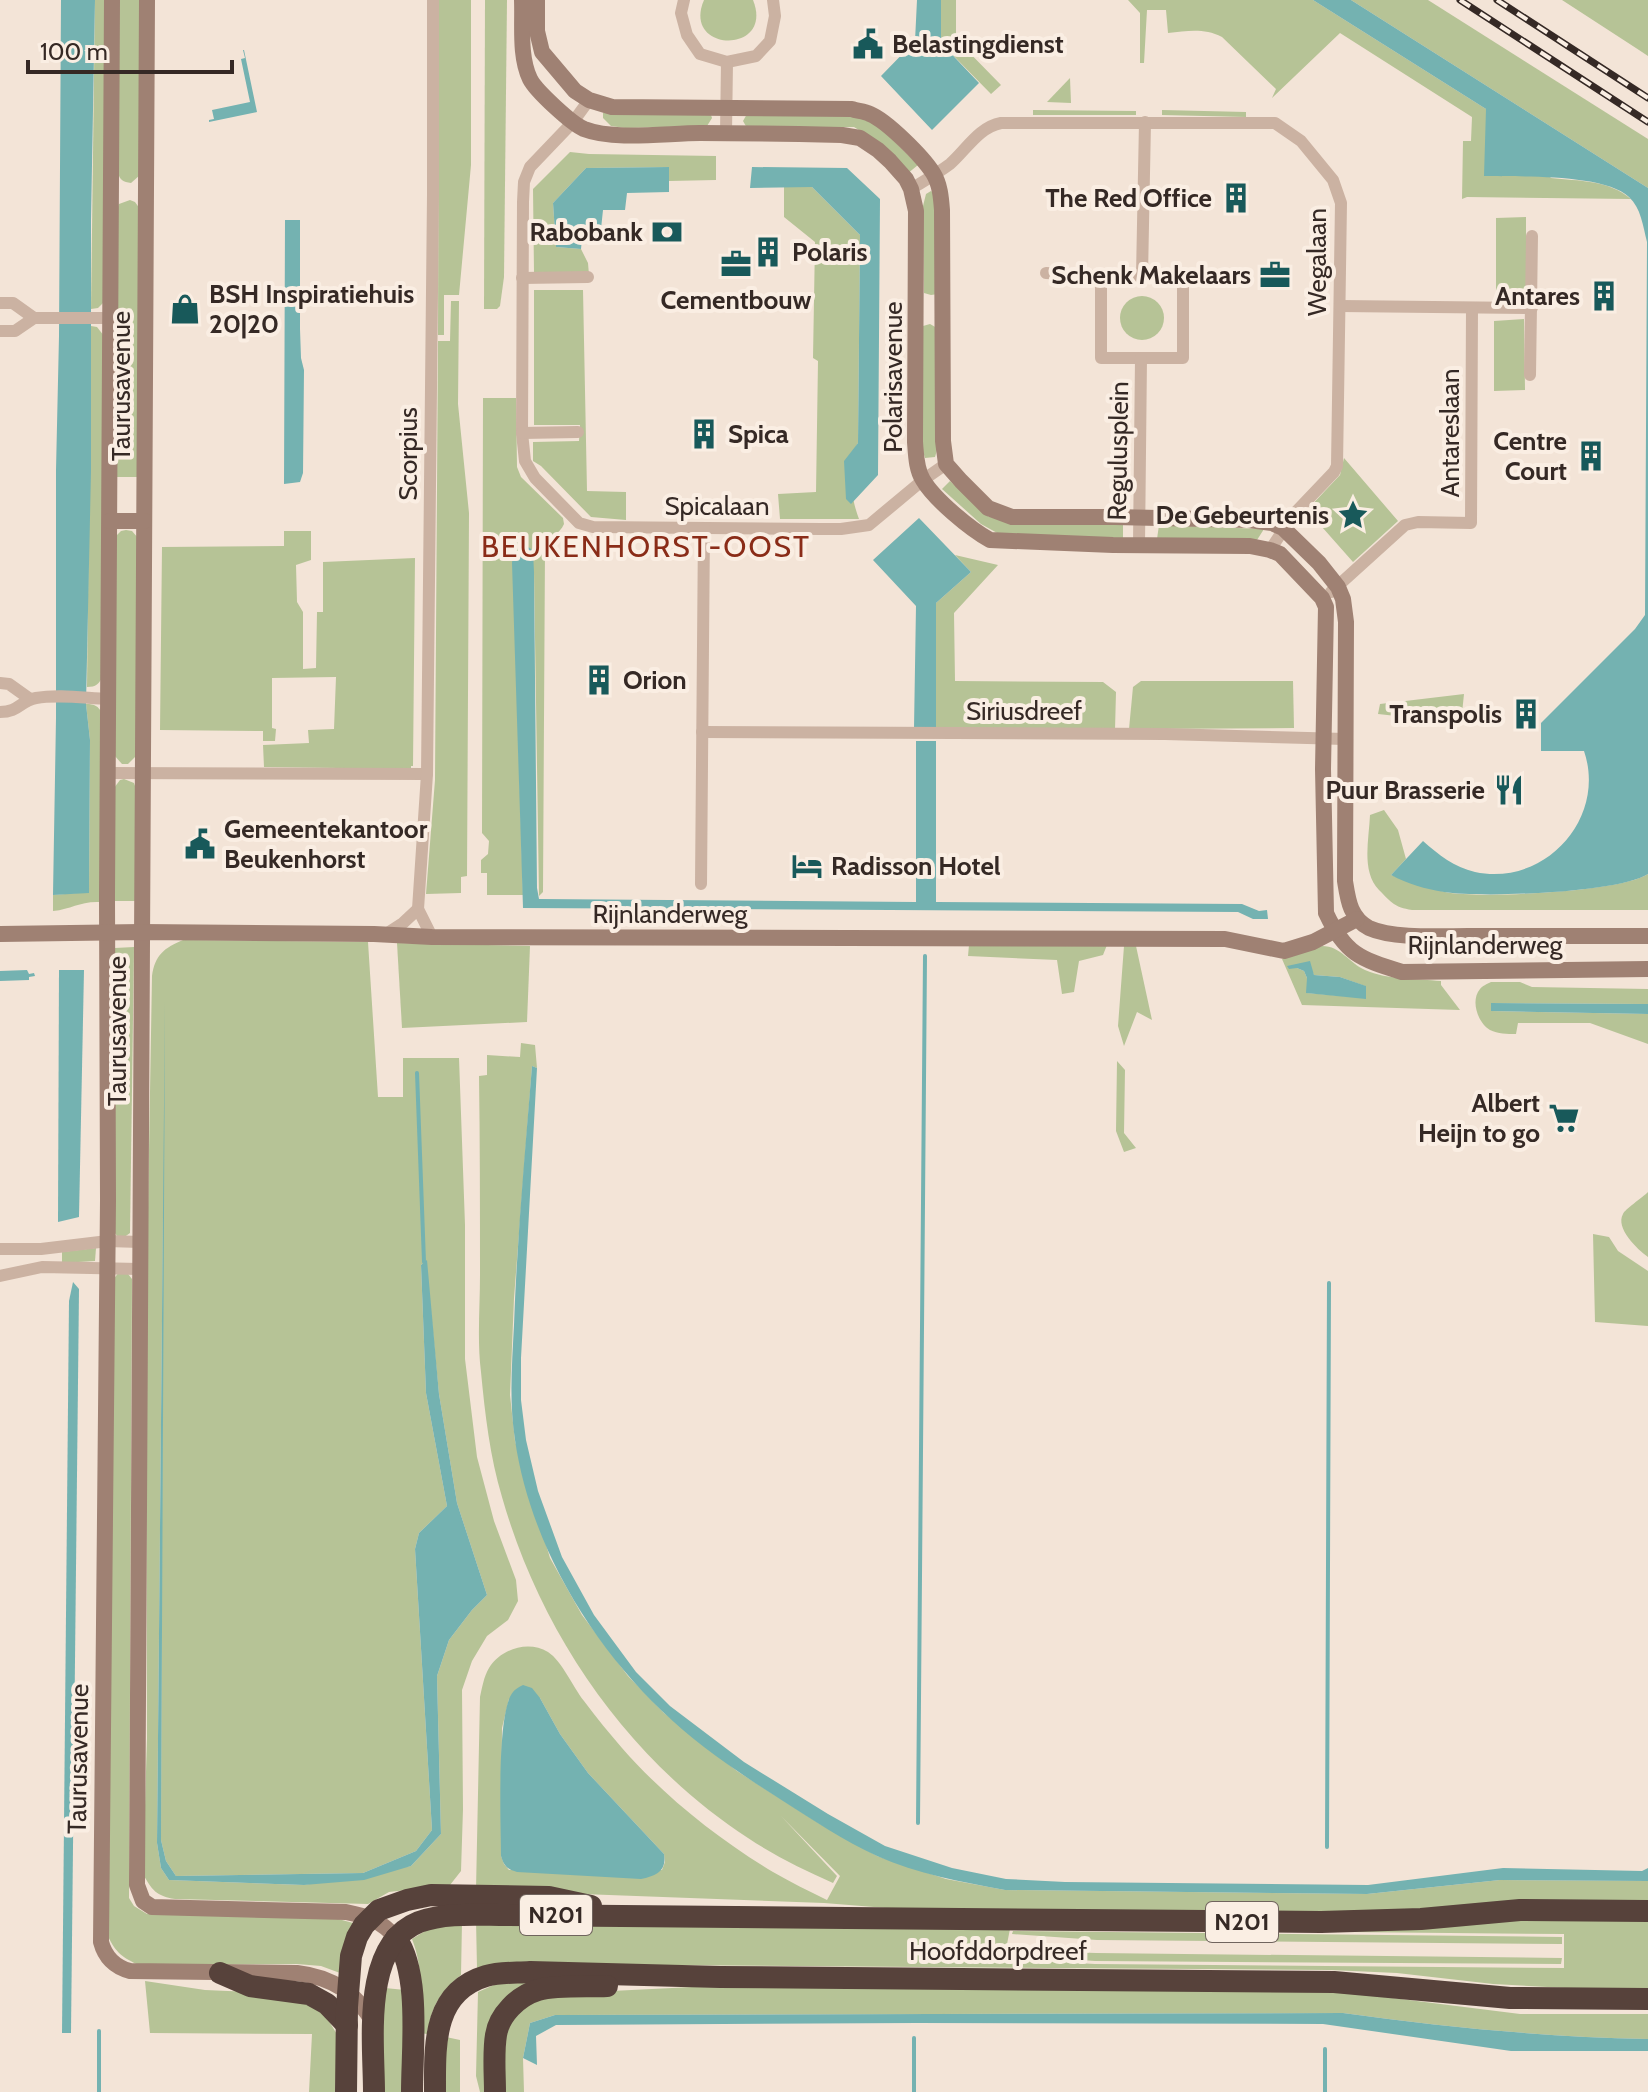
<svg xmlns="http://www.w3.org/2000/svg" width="1648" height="2092" viewBox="0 0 1648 2092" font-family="Cabin,sans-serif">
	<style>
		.green { fill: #b6c396; fill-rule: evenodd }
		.water { fill: #74b2b1 }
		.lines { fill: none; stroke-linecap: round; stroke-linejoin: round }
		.stream { stroke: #74b2b1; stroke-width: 4 }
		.street { stroke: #cbb2a2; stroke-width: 12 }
		.secondary { stroke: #9f8173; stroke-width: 16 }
		.highway { stroke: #57423b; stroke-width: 22 }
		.rail-casing { stroke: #352925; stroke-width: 7 }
		.rail { stroke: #faeee3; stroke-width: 4; stroke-dasharray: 12; stroke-linecap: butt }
		.labels { text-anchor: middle; stroke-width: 8; stroke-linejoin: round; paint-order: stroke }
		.shield { fill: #faeee3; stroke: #70645e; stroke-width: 2 }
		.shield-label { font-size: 24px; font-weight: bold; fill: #352925 }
		.poi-label { font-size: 26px; font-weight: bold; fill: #352925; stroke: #faeee3; text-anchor: end }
		.street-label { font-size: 26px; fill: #352925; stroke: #faeee3 }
		.quarter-label { font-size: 30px; letter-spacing: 2px; fill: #8a2c18; stroke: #faeee3 }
	</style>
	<rect width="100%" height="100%" fill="#f3e4d7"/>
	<g class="green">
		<polygon points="95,0 106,0 105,301 98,308 91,309"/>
		<path d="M118,0H141L140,175L131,183C123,182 120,180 118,173Z"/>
		<polygon points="439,0 471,0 471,165 459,295 444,295 444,335 438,335"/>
		<polygon points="485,0 507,0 504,277 500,306 497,309 484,309"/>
		<path d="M704,0H753C775,55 681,53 704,0Z"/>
		<polygon points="941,0 956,0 956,39 1001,85 991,94 941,43"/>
		<path d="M1128,0H1313L1486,109L1551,178C1579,181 1609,180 1631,199L1467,197L1462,199L1463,141H1471L1472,117L1340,33L1272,98L1276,89L1222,37C1204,28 1188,31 1168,33L1166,10H1147L1144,63H1140V13Z"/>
		<polygon points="1351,0 1428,0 1648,139 1648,188"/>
		<polygon points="1562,0 1648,0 1648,56 1639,50"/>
		<polygon points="1070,78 1071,103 1047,102"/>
		<polygon points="1033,110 1136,111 1136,115 1033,115"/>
		<polygon points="1162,110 1246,112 1246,117 1162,115"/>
		<polygon points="607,112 711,115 712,118 707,126 625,128 611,126 603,118 603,113"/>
		<polygon points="747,114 861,116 882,129 918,165 907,174 870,137 854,127 747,128 743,121"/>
		<polygon points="570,152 589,154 716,156 716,180 669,181 669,167 586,168 553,203 556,247 581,249 588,263 589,275 534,272 533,189"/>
		<path d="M784,187H812L860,235L858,443C846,461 851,499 859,519H780L778,494L816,492L818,361L813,358L815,242L784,217Z"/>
		<polygon points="931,191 937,196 938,294 931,295 924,293 923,206 926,194"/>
		<polygon points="130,200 135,202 140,209 138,477 116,477 117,210 119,204"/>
		<polygon points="1526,217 1526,296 1496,296 1496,218"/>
		<polygon points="534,290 583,290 587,491 626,492 626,520 591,517 541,466 533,461 533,442 579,441 580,425 534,425"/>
		<circle cx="1142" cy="318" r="22"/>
		<polygon points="451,301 459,301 458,404 469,513 467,876 461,877 461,893 426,894 435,780 438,341 450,341"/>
		<polygon points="1524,319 1525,390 1494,391 1494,321"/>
		<polygon points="930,324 937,328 938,447 935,457 925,458 919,438 923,326"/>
		<path d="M91,326L97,327L104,336L103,676C99,684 96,687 87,687Z"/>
		<path d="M483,398H516L517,467L521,477L563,518L564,524C560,534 548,538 545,548L543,892L539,896L534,572L513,556L523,895H487V873H481V860L488,854L489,841L482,833Z"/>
		<polygon points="1344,458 1398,521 1353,562 1307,510 1340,475"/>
		<polygon points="950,481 989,517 1123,522 1123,540 999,534 981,524 942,489"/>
		<polygon points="1159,525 1264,529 1257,540 1157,539"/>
		<polygon points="126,530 132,531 138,538 136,756 128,764 122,764 114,755 115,537 121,531"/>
		<polygon points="284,531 311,531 311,560 296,565 297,602 303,612 303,669 316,668 317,612 323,612 323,562 415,558 413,766 411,766 411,769 264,767 263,745 309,743 308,730 334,729 336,677 272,678 272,728 276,729 275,741 263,741 263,731 160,730 162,547 284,546"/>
		<polygon points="955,555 998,565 954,613 955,681 1103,682 1116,692 1115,730 936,728 936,603 971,572"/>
		<polygon points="1141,681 1293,681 1294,728 1129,729 1133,687"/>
		<polygon points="1464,694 1461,723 1378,714 1380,704"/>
		<path d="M86,704C95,704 98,706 102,713L100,902C80,901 72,909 53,911V895L89,892L90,740Z"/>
		<polygon points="124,779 134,783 136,789 135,901 113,901 114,788 120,780"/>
		<path d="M1384,810L1398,830L1406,859L1391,875C1409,881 1427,888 1445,892C1479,899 1621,892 1648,874V910H1412C1394,907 1392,903 1379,890C1361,871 1369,840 1370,815Z"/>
		<path d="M183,940L368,942L378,1097H403V1058H459L465,1225V1359L477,1457L494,1521L516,1580L518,1601L508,1620L487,1636L472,1661L462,1690L463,1809L461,1871L450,1885L389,1892L368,1904L175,1899C156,1896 152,1890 143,1874L147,1738L146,1325L152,976C155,955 164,948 183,940ZM163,1215L161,1840L166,1861L176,1876L363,1873L416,1851L432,1830L415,1549L419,1533L447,1506L426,1393L421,1265L426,1261L439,1394L457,1503L487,1595L472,1610L449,1640L437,1676L441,1834L411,1866L304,1885L169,1880L161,1868L157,1843Z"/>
		<polygon points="397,943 530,946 527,1022 402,1028"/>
		<polygon points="969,945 1107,945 1103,955 1079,961 1074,992 1062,994 1057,960 968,956"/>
		<polygon points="1124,946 1136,946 1152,1020 1137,1012 1124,1046 1118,1026"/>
		<path d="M1322,946C1341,946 1349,963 1365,970C1388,980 1417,979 1441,981V985L1460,1010L1302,1005L1282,959ZM1297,968L1311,969L1314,975L1340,977L1365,986L1366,998L1307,993V978L1304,971Z"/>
		<polygon points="134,947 130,1233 123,1238 118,1237 114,1232 112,959 115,948"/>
		<path d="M1491,982H1520L1532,987L1648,989V1004L1491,1003V1011L1648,1014V1044L1590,1023H1518L1516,1034C1507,1034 1498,1034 1490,1030C1478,1023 1470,1001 1480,989C1482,986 1487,984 1491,982Z"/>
		<path d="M521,1043L535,1045L537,1068L532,1066L514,1298L510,1395L515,1441L550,1558L582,1615L628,1676L664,1713L737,1771L820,1824L877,1856L946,1879L1005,1890L1367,1894L1500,1880L1648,1881V1901L1412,1914L924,1911L824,1903L476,1890L480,1697C482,1688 484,1676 489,1668C501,1649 528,1640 548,1652C562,1661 573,1687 584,1701C596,1717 609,1733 622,1748C664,1796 718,1839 773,1872C790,1882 809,1891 827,1900L840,1876L781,1816L837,1876L833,1883C804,1870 775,1856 748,1838C628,1760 541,1634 502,1497C490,1457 485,1414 481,1372C477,1340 480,1307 480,1275C480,1209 480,1142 479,1076L487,1075V1055L520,1057ZM540,1698L560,1734L588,1773L664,1854L665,1862L662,1870H509L504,1864L501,1856L502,1728L509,1699Z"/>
		<polygon points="1117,1061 1125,1070 1124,1133 1136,1148 1124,1152 1116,1131"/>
		<path d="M1648,1192V1257C1637,1249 1615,1228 1623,1214C1625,1209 1642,1198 1648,1192Z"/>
		<polygon points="1593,1234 1609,1237 1618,1251 1648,1271 1648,1326 1595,1322"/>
		<polygon points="96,1248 95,1261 62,1263 62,1252"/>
		<path d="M119,1272L128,1274L132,1279L129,1898L134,1906L147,1914L331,1917L353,1923L340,1973L321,1966L297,1964L139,1965C123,1958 115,1952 108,1936L113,1280Z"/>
		<path d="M1513,1916L1648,1917V1988H1566L1493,1984L1397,1973L1330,1970L516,1964L489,1965L477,1968L476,1920ZM1010,1929L1564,1934V1968L1095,1964L1004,1959Z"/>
		<path d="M462,1922L461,1975C439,1993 432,2006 427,2034L420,2033C420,2001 424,1969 412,1939L430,1928Z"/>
		<polygon points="1013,1931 1562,1937 1562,1944 1097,1940 1012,1934"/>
		<polygon points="1008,1950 1096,1953 1562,1958 1561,1964 1095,1961 1007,1955"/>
		<polygon points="533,1977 517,1994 490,2092 480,2092 476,2076 478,1992 496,1984"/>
		<polygon points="145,1981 205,1990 251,1992 301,1997 324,2013 338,2036 335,2092 309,2092 312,2034 150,2033"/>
		<path d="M692,1987L1337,1991L1520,2014H1648V2039C1546,2037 1443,2027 1343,2013L555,2015L530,2023L523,2058L524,2092H502L507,2024L528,2001L551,1994Z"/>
		<polygon points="385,1988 405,1990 405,2092 382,2092 383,2022"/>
		<polygon points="446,2037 460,2040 460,2092 442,2092"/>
	</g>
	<g class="water">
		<polygon points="61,0 95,0 91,220 91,471 86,704 90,740 89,893 53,895 56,718 56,470 59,336"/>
		<polygon points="917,0 941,0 941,43 979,83 932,130 881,76 915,41"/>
		<path d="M1313,0H1351L1648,188V874C1619,893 1481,898 1444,892C1425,889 1408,884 1391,875L1423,841C1439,855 1454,867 1475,872C1545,887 1607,818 1584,751H1541V723L1635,629L1645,615L1647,242C1643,226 1641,208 1629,197C1604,173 1518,177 1484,176L1486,109Z"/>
		<polygon points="243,50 244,50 257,112 209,122 209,120 214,119 212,110 250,102 241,59 245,58"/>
		<polygon points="669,167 669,192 627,193 625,210 603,210 601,229 583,229 581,249 556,247 553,203 586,168"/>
		<polygon points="752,167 847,168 880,199 878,475 851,504 846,499 844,461 858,443 860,235 812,187 750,188"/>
		<polygon points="285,220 300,220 300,329 301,358 304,370 303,473 300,482 284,484"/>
		<polygon points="919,518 971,572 936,603 936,728 914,728 916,606 873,560"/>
		<polygon points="525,546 530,548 533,552 534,572 537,888 539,899 916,902 916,741 936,741 936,902 1242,904 1259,911 1267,910 1268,919 1253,919 1238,912 523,908 512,563 513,556"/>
		<polygon points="1310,961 1314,975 1340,977 1366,986 1366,999 1306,993 1307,978 1304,971 1297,968 1289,969 1287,966"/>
		<polygon points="27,970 29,974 34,973 35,976 29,977 29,980 0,981 0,971"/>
		<polygon points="59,970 84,970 79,1217 58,1222"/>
		<polygon points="165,1001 161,1840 166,1861 176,1876 363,1873 416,1851 432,1830 415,1549 419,1533 447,1506 426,1393 421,1265 427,1260 439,1394 457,1503 487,1595 472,1610 449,1640 437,1676 441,1834 411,1866 364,1880 304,1885 169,1880 161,1868 157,1843"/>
		<polygon points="1491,1003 1648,1004 1648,1014 1491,1011"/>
		<path d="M532,1066L537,1068L521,1358V1400L526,1440L538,1491L562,1557L594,1615L636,1672L670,1706L744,1762L828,1814L885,1846L952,1868L1006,1879L1065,1882L1368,1885L1503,1868L1642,1871L1648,1868V1881L1500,1880L1367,1894L1005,1890C962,1882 917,1874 877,1856C844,1841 813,1820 783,1801C742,1775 697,1745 662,1711C588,1640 530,1542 515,1440C509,1401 512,1364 514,1325C517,1239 525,1152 532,1066Z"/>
		<polygon points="73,1282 79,1289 71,2033 62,2033 69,1301"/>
		<path d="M523,1685L532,1688L540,1698L560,1734L588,1773L664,1854C667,1871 656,1876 641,1879L517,1872C507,1869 504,1866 501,1856C501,1825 496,1712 513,1692C515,1689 519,1687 523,1685Z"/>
		<path d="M1343,2013C1443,2027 1546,2037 1648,2039V2051H1511L1323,2024L917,2023L556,2025L536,2036L537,2065L523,2058L530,2023L555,2015Z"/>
	</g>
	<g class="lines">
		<g class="stream">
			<polyline points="417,1073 424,1262"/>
			<polyline points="918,1823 925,956"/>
			<polyline points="1327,1847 1329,1283"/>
			<polyline points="914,2038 914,2092"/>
			<polyline points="99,2092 99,2031"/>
			<polyline points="1325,2092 1325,2049"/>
		</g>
		<g class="street">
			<polyline points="684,0 681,13 687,35 700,54 727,62 756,56 770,41 775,16 773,0"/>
			<polyline points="589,100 573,122 530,167 524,182 523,202 522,433 525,461 535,478 579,523 593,527 821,529 841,529 869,525 923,480 946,464"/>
			<polyline points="726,133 727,62"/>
			<path d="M911,189C924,181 938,173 950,164C966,150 979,127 1001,123H1275L1301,141L1333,180L1341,203L1337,466L1334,472L1294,514L1270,550"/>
			<polyline points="1046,273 1101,276"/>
			<polyline points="1142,276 1145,122"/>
			<polyline points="1183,276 1183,358 1101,358 1101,276 1238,276"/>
			<polyline points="522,278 588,277"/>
			<polyline points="0,303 13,303 34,318"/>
			<polyline points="1340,306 1532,308"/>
			<polyline points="0,331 15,331 34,318 111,318"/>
			<polyline points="1530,375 1532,236"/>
			<polyline points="522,433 578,432"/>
			<polyline points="1139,545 1141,358"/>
			<polyline points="1331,592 1405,525 1418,522 1471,523 1472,308"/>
			<polyline points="0,683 9,684 30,699"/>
			<path d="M0,712C19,712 20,701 36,698C59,694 84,698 108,699"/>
			<polyline points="702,732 1165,734 1345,739"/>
			<polyline points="108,773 427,774"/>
			<polyline points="701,884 704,528"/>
			<polyline points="386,934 403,923 418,909"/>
			<polyline points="432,937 418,909 427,774 433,195 433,0"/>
			<polyline points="0,1249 41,1249 108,1241 140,1242"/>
			<polyline points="0,1276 42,1267 139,1269"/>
		</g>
		<g class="secondary">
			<path d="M112,0L107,897L108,1200L101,1942C105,1957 115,1967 130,1971L297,1973C332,1977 357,1993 374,2024"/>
			<path d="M147,0L137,1885L143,1901L152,1907L346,1912C367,1916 382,1921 396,1938"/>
			<path d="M522,0C523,25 519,56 530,79C536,91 572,124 584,129C615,141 667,133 700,133C748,133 795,134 842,135L860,138L878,150L890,161L906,179L911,189L916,211L915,442C916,454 916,469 923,480C934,499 970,529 990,540L1113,545L1250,546L1270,550L1280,554L1322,598L1326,607L1323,769L1326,913C1345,954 1360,959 1402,972L1648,969"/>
			<path d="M537,0V31L542,52L575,91L589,100L612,107L852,109C857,111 864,111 870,114C887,121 923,157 933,173C940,184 941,197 942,210L943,441L946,464L961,481L988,508L1012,517H1114L1249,520L1272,523L1283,528L1319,563L1338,587L1343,599L1346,622L1345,881C1348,900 1350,918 1369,928C1393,939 1441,936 1468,936C1528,936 1588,936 1648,936"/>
			<polyline points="110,521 144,521"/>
			<polyline points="0,934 141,932 374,934 432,937 1225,939 1284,951 1313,942 1357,919"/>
		</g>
		<g class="highway">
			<path d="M396,1938C421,1974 412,2048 412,2092"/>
			<polyline points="220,1973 250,1986 309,1994 327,2004 347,2025"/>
			<polyline points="346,2092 347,2007 351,1956 357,1937 364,1925 379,1910 407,1900 431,1895 549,1897 591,1906"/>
			<path d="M374,2092C374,2042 361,1945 419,1922C446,1912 478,1915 506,1915L1321,1922L1421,1919L1520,1910L1648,1911"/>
			<path d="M435,2092C435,2046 432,1992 486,1976C500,1972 515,1973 530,1972L720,1977L1334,1982L1510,1998L1648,1999"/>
			<path d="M495,2092C495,2074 493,2053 496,2035C499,2015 518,1996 538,1990C556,1985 587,1987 607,1986"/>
		</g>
		<g class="rail-casing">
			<g id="rail">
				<polyline points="1460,0 1648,122"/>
				<polyline points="1497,0 1648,98"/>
			</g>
		</g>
		<use href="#rail" class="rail"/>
	</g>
	<defs>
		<g id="civic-bare" transform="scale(2.4)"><path d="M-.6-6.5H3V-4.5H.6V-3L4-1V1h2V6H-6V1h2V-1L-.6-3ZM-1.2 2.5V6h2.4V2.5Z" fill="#18595a" stroke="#faeee3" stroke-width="2.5" paint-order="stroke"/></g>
		<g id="building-bare" transform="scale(2.4)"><path d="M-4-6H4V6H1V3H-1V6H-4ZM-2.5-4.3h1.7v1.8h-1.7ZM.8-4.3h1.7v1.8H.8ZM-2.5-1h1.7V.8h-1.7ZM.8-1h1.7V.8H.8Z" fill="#18595a" stroke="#faeee3" stroke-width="2.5" paint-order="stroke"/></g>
		<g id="bank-bare" transform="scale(2.4)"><path d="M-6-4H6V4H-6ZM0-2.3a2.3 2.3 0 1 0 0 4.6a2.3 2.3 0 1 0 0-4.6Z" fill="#18595a" stroke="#faeee3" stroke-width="2.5" paint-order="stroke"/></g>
		<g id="office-bare" transform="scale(2.4)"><path d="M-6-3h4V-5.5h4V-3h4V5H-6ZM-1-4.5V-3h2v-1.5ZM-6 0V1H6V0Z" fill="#18595a" stroke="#faeee3" stroke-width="2.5" paint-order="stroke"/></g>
		<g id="shop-bare" transform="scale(2.4)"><path d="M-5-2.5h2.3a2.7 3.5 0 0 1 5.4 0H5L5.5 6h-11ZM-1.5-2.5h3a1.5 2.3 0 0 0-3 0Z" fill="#18595a" stroke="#faeee3" stroke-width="2.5" paint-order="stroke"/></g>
		<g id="sight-bare" transform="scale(2.4)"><path d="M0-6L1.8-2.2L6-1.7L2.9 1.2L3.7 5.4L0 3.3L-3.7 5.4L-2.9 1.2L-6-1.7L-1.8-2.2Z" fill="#18595a" stroke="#faeee3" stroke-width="2.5" paint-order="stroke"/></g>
		<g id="restaurant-bare" transform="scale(2.4)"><path d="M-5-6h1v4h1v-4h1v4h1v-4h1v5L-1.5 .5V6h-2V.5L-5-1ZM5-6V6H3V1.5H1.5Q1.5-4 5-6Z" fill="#18595a" stroke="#faeee3" stroke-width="2.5" paint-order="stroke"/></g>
		<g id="hotel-bare" transform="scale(2.4)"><path d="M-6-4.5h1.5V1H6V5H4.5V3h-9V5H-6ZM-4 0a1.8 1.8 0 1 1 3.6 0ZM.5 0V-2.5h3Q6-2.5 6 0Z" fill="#18595a" stroke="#faeee3" stroke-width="2.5" paint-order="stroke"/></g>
		<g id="supermarket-bare" transform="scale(2.4)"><path d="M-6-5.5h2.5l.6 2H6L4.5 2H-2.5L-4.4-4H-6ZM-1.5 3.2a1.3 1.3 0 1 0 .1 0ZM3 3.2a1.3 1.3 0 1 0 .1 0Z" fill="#18595a" stroke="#faeee3" stroke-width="2.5" paint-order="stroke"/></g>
	</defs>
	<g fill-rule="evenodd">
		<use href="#civic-bare" x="868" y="44"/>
		<use href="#building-bare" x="1236" y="198"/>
		<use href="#bank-bare" x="667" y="232"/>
		<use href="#building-bare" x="768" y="252"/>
		<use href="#office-bare" x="736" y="264"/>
		<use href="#office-bare" x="1275" y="275"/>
		<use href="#building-bare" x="1604" y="296"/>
		<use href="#shop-bare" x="185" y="309"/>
		<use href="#building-bare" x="704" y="434"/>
		<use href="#building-bare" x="1591" y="456"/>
		<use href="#sight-bare" x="1353" y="515"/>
		<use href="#building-bare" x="599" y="680"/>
		<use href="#building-bare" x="1526" y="714"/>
		<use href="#restaurant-bare" x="1509" y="790"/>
		<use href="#civic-bare" x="200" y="844"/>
		<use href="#hotel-bare" x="807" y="866"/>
		<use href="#supermarket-bare" x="1564" y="1118"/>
	</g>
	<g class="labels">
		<g class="shield">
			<rect x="520" y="1895" width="72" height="40" rx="6"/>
			<rect x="1206" y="1902" width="72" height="40" rx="6"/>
		</g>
		<g class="shield-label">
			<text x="556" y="1923">N201</text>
			<text x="1242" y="1930">N201</text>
		</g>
		<g class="poi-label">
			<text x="892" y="53" text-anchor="start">Belastingdienst</text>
			<text x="1212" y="207">The Red Office</text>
			<text x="643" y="241">Rabobank</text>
			<text x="792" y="261" text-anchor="start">Polaris</text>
			<text x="1251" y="284">Schenk Makelaars</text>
			<text x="209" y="303" text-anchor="start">BSH Inspiratiehuis<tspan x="209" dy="30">20|20</tspan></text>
			<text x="1580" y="305">Antares</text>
			<text x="736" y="309" text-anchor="middle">Cementbouw</text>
			<text x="728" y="443" text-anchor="start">Spica</text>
			<text x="1567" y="450">Centre<tspan x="1567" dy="30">Court</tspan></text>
			<text x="1329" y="524">De Gebeurtenis</text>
			<text x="623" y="689" text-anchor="start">Orion</text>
			<text x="1502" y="723">Transpolis</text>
			<text x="1485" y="799">Puur Brasserie</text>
			<text x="224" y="838" text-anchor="start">Gemeentekantoor<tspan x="224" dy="30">Beukenhorst</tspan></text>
			<text x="831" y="875" text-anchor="start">Radisson Hotel</text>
			<text x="1540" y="1112">Albert<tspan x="1540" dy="30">Heijn to go</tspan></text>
		</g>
		<g class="street-label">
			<text transform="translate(1317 262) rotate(-90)" y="9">Wegalaan</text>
			<text transform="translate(893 377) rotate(-90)" y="9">Polarisavenue</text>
			<text transform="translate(121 386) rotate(-90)" y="9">Taurusavenue</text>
			<text transform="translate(1450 433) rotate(-90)" y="9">Antareslaan</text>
			<text transform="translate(1118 451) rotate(-89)" y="9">Regulusplein</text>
			<text transform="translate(408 454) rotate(-90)" y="9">Scorpius</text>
			<text x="717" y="515">Spicalaan</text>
			<text x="1024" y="720">Siriusdreef</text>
			<text x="670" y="923">Rijnlanderweg</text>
			<text x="1485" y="954">Rijnlanderweg</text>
			<text transform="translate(117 1031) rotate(-90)" y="9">Taurusavenue</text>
			<text transform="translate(78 1759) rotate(-89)" y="9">Taurusavenue</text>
			<text x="998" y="1960">Hoofddorpdreef</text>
		</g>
		<g class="quarter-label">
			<text x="646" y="557">BEUKENHORST-OOST</text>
		</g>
	</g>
	<path d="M28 60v12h204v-12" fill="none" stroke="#352925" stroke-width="4"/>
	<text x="40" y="60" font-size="24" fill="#352925" stroke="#faeee3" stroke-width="6" paint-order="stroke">100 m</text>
</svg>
